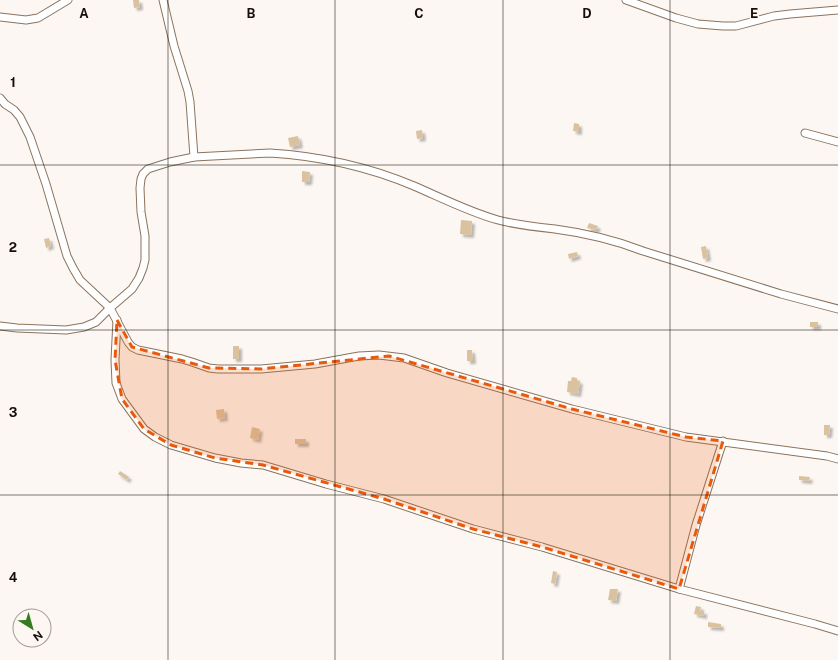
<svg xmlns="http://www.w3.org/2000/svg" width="838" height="660" viewBox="0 0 838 660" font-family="'Public Sans',sans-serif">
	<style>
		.building { fill: #dac29e; filter: url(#shadow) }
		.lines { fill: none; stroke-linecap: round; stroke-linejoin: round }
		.street-casing { stroke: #8b735d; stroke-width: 9 }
		.street { stroke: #fff; stroke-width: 7 }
		.marked { fill: #e8590c; fill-opacity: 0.2; stroke: #e8590c; stroke-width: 3; stroke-dasharray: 8 5; stroke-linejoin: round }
		.grid { fill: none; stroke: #170f06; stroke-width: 1; stroke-opacity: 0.55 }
		.grid-label { font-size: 13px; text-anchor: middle; font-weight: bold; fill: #170f06; stroke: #fdf7f3; stroke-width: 3; stroke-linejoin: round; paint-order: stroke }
	</style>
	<defs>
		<filter id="shadow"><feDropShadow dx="3" dy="3" stdDeviation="1" flood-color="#0004"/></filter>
	</defs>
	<rect width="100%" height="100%" fill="#fdf7f3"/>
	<g class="building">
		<polygon points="133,0 139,0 140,7 134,8"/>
		<polygon points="574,123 579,124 579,132 573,131"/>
		<polygon points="422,130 423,138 417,139 416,131"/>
		<polygon points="298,136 300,145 290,147 288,138"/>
		<polygon points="302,171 310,172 309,182 302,182"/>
		<polygon points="461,220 472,221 471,235 460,234"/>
		<polygon points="589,223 598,226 596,230 587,228"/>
		<polygon points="49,238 51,246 46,248 44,239"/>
		<polygon points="706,246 708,258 703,259 701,247"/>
		<polygon points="577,252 578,256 569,259 568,254"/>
		<rect x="810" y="322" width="8" height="5"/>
		<rect x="233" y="346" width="6" height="13"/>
		<polygon points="467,350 472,350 473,361 467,361"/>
		<polygon points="572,377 577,378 577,381 580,381 578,394 567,392 568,381 571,381"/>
		<polygon points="224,409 225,418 217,419 216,410"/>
		<polygon points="824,425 830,425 829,435 824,435"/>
		<polygon points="252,427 260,429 258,440 250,438"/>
		<rect x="295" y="439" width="11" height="5"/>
		<polygon points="120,471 129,477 127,480 118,474"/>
		<polygon points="799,476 810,477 809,481 799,480"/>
		<polygon points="553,571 557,572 555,584 551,583"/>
		<polygon points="610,589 618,589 616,601 608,600"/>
		<polygon points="696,606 701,607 700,611 704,611 704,616 694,614"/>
		<polygon points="708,622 721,624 721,628 708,627"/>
	</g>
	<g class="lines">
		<g class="street-casing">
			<g id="street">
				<polyline points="163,0 174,46 188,91 190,102 194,157"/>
				<polyline points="626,0 676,18 698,24 723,26 736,26 774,16 790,14 838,10"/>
				<polyline points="0,17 26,20 38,18 68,0"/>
				<polyline points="0,98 5,104 14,110 20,117 30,137 46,184 67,256 73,268 80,280 110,308 128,342 132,347 138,350 182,359 192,362 209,368 218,369 261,369 315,364 359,356 379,355 404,358 447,373 572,409 686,437 827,456 838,459"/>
				<polyline points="805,133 838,142"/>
				<polyline points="117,320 115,360 116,383 122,399 144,429 155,437 171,445 215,458 241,463 263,465 326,484 384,499 473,529 542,547 679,589 815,624 838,631"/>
				<path d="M0,326L17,328L66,330L84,327L96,322L110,308L132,289L139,278L143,268L145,260V236L141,212L140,188L141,179L143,174L148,169L170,162L194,157L270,153C319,156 369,167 414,186C442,198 469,212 498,220C517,225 536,227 555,229C585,233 615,240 643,251L781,294L838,309"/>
				<polyline points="679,589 696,525 723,441"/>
			</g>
		</g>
		<use href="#street" class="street"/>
	</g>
	<path class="marked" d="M117,320L132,347L209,368L261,369L389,356L572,409L686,437L723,441L679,589L542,547L473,529L384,499L263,465L215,458L171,445L144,429L122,399L115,360Z"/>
	<path class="grid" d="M168,0V660M335,0V660M503,0V660M670,0V660M0,165H838M0,330H838M0,495H838"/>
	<g class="grid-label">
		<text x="84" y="18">A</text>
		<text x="251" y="18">B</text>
		<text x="419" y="18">C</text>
		<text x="587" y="18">D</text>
		<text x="754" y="18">E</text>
		<text x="13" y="87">1</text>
		<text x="13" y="252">2</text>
		<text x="13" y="417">3</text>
		<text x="13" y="582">4</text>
	</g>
	<g transform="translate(32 628) rotate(143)"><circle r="19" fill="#fdf7f3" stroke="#a19a94"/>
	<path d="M0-3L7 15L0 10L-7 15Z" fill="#357b1f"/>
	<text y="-6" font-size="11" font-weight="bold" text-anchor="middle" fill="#170f06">N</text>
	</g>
</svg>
